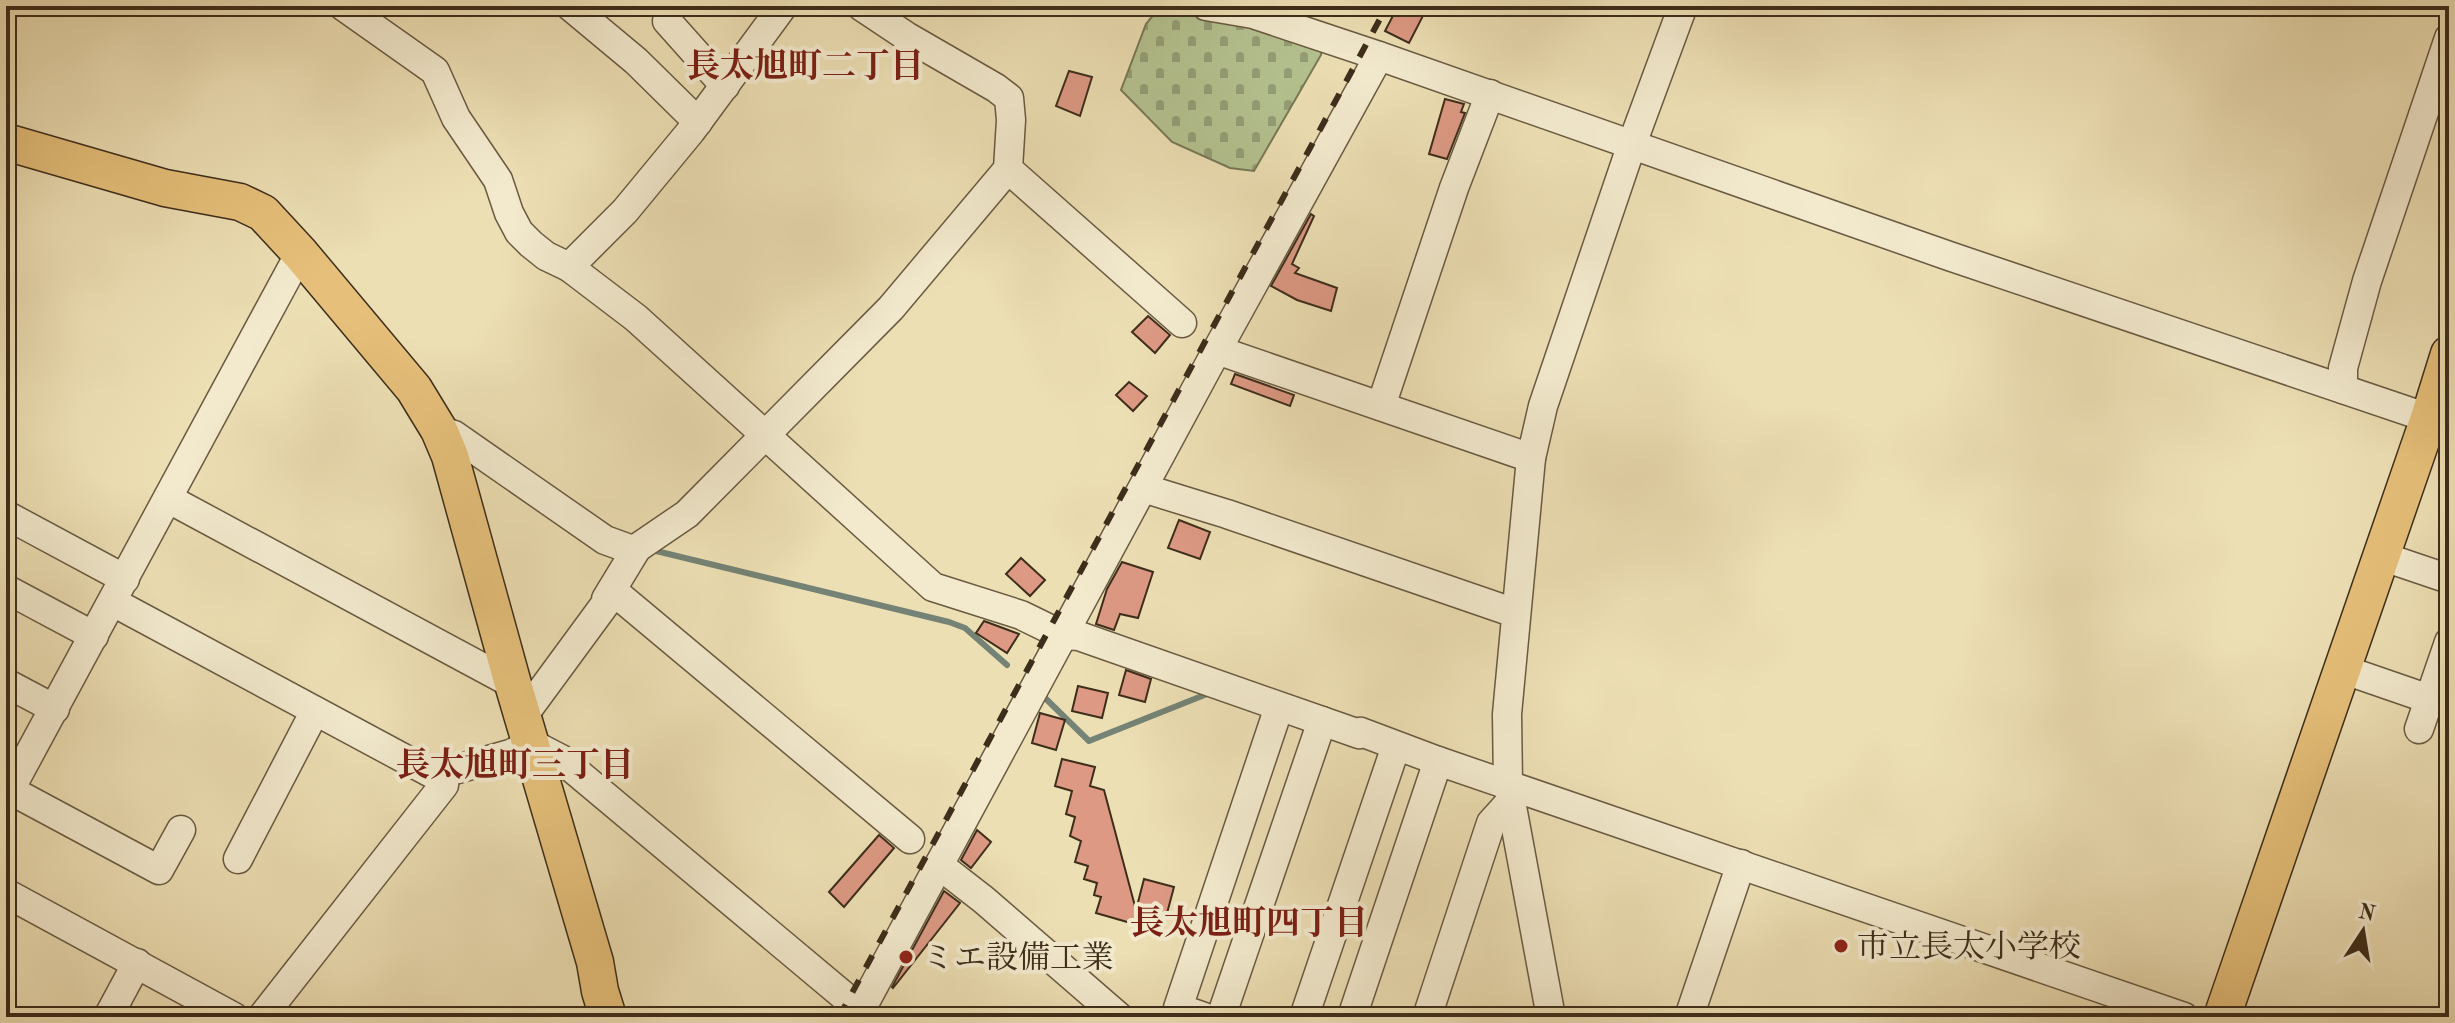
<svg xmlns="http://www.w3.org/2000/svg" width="2455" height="1023" viewBox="0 0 2455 1023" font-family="'Old Standard TT','Noto Serif JP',serif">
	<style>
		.cemetery { fill: url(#cemetery-stones); stroke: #787856; stroke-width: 2 }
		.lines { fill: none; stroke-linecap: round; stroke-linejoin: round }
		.stream { stroke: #748375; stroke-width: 6 }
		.building { fill: #dd9984; stroke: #3d2d1b; stroke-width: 2 }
		.minor-casing { stroke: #695a41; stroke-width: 31 }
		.major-casing { stroke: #3d2d1b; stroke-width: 39 }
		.minor { stroke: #f3eace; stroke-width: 28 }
		.major { stroke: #e6c07a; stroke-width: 36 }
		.rail { stroke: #3d2d1b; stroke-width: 6; stroke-dasharray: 14 14; stroke-linecap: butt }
		.poi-dot { fill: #8f2418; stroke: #f3eace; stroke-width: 3 }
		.labels { text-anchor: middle; stroke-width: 8; stroke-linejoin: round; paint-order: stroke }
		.poi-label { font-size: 32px; fill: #3d2d1b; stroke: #f3eace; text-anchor: start }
		.neighbourhood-label { font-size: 34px; font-weight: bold; fill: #7a1f14; stroke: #f3eace }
	</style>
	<defs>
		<pattern id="cemetery-stones" width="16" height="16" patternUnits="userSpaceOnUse" patternTransform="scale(2)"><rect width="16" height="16" fill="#b4c290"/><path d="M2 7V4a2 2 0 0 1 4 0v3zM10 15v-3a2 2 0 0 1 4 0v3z" fill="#949e75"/></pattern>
	</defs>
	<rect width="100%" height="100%" fill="#eddfb4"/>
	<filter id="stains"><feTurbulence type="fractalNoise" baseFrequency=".0025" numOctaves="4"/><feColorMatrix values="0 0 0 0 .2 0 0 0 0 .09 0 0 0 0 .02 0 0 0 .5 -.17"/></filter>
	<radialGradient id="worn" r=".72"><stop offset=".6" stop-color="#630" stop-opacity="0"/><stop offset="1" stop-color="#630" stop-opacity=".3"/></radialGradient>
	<polygon class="cemetery" points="1193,7 1323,44 1321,55 1254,171 1230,168 1172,142 1121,90 1146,24 1159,8"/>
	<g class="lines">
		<g class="stream">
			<polyline points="652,550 949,622 965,628 1007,665"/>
			<polyline points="1042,695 1089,741 1207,694"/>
		</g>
	</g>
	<g class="building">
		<polygon points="1398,6 1428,6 1409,43 1385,31"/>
		<polygon points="1069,71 1092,77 1080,116 1056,106"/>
		<polygon points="1445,99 1464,104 1461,112 1465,113 1447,159 1429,154"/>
		<polygon points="1311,214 1314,216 1292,264 1299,268 1295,273 1337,288 1331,311 1297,300 1271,286"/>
		<polygon points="1148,316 1170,335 1155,353 1132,332"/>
		<polygon points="1235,374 1294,395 1290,406 1231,384"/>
		<polygon points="1129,382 1147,396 1133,411 1116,395"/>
		<polygon points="1179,520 1210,532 1200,559 1168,548"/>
		<polygon points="1021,558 1045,580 1030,596 1006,574"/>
		<polygon points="1122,562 1153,572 1138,618 1120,614 1114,630 1096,624 1107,589"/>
		<polygon points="984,621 1019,634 1007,653 976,633"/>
		<polygon points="1126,670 1151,679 1145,702 1119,695"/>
		<polygon points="1078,686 1108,693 1102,718 1072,711"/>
		<polygon points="1040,713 1065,720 1056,750 1032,743"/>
		<polygon points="1062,759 1095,767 1090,786 1104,790 1136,910 1144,879 1174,887 1162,932 1096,913 1101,897 1094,895 1097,883 1084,879 1088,866 1075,862 1081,841 1070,836 1075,817 1066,814 1072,791 1055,786"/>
		<polygon points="977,830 991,842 971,868 961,860"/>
		<polygon points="879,835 894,848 844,907 829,892"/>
		<polygon points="944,891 960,903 893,988 892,987"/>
	</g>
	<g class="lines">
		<g class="minor-casing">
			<g id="minor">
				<polyline points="343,6 435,71 456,118 498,180 509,213 519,232 531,244 546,256 569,267 636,318 933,587 1021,615 1062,635 1079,636 1359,734 1361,732 1438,761 2184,1017"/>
				<polyline points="570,6 636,61 698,122"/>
				<polyline points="1206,6 1253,14 1379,56 1949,256 2449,425"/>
				<polyline points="667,21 725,86"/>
				<polyline points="1008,169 1182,323"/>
				<polyline points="569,267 625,211 691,131 783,6"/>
				<polyline points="1217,350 1531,458"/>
				<polyline points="2343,389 2343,368 2367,281 2449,38"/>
				<polyline points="1381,406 1454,188 1490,94"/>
				<polyline points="439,430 454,435 605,540 630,549 637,548 687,514 891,308 1008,169 1011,120 1009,98 996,88 906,36 861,6"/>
				<polyline points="1143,488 1227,514 1515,613"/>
				<polyline points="169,499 513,684"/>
				<polyline points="6,515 125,579"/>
				<polyline points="2381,556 2449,579"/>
				<polyline points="6,589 94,636"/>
				<polyline points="612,590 910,839"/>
				<polyline points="113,602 431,773 440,774"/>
				<polyline points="2342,669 2429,699"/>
				<polyline points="6,683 55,709"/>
				<polyline points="523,716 606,603 606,599 637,548"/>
				<polyline points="2419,729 2449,642"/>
				<polyline points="10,790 159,870 181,830"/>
				<polyline points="6,797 300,253"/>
				<polyline points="238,859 315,711"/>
				<polyline points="939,865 984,900 1119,1017"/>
				<polyline points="6,893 234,1017"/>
				<polyline points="108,1017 137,963"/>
				<polyline points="262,1017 444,785 440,774 510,754 532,744 561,759 869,1017"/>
				<polyline points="857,1017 1217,350 1379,56"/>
				<polyline points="1204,1017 1178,1008 1279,707"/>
				<polyline points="1221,1017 1322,721"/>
				<polyline points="1304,1017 1396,746"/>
				<polyline points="1352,1017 1438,761"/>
				<polyline points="1427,1017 1491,823 1511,801"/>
				<polyline points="1551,1017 1508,785 1507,714 1531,458 1543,406 1632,144 1683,6"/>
				<polyline points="1689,1017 1741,864"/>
			</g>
		</g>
		<g class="major-casing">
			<g id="major">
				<polyline points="6,142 165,188 240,202 263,213 300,253 414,389 439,430 450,456 513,684 595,962 600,991 608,1017"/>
				<polyline points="2222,1017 2429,418 2449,354"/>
			</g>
		</g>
		<use href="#minor" class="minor"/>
		<use href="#major" class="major"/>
		<polyline class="rail" points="839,1017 1387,6"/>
	</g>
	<g class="poi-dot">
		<circle cx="1841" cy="946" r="8"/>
		<circle cx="906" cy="957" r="8"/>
	</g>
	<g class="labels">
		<g class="poi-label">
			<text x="1857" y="957">市立長太小学校</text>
			<text x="922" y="968">ミエ設備工業</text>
		</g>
		<g class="neighbourhood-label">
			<text x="805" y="77">長太旭町二丁目</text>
			<text x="515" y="776">長太旭町三丁目</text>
			<text x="1249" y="934">長太旭町四丁目</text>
		</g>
	</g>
	<rect width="2455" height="1023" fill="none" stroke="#eddfb4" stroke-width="32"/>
	<rect x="8" y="8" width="2439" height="1007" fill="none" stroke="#3d2d1b" stroke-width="4"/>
	<rect x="16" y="16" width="2423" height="991" fill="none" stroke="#3d2d1b" stroke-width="2"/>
	<g transform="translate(2363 931) rotate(12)" stroke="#f3eace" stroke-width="6" paint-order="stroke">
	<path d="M0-6L14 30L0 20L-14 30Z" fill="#3d2d1b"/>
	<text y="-12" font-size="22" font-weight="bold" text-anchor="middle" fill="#3d2d1b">N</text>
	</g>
	<rect width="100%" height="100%" filter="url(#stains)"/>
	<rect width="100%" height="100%" fill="url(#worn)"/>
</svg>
